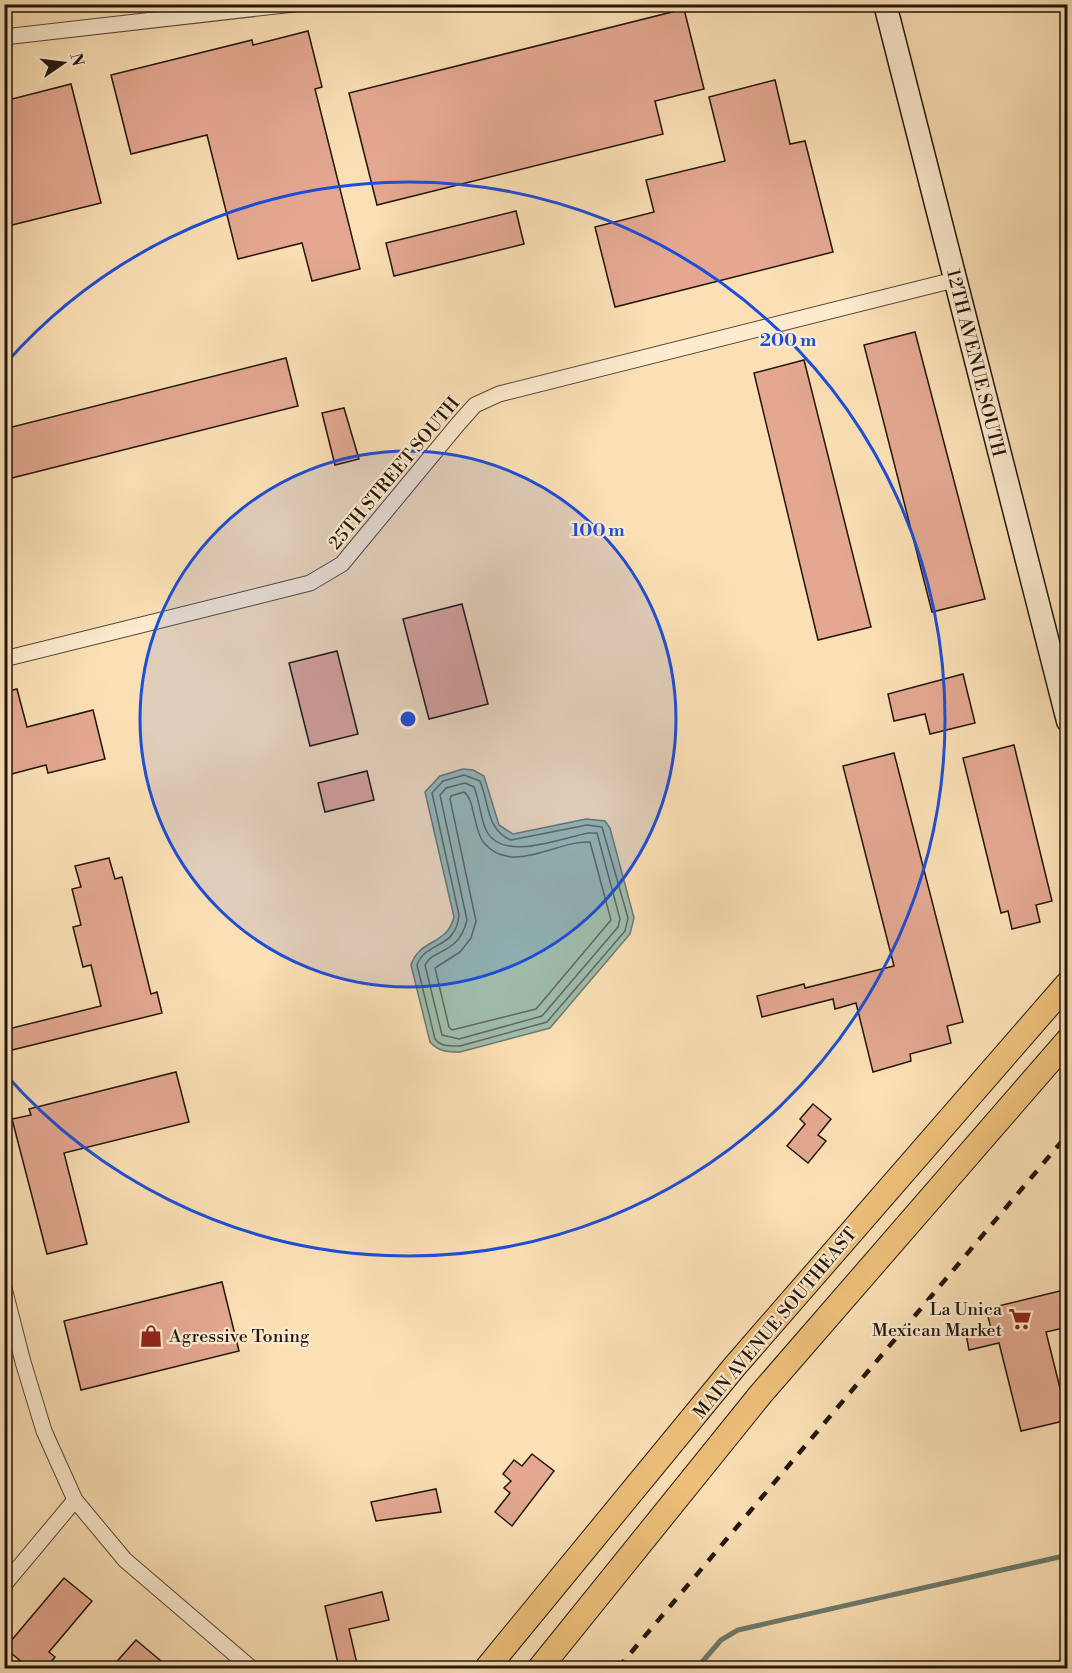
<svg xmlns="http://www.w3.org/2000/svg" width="1072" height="1673" viewBox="0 0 1072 1673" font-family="'Libre Bodoni',serif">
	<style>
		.water { fill: #9fbdad; stroke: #6d7a6d; stroke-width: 1.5 }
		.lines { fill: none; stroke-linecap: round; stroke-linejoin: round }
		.shore { stroke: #60695d; stroke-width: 1.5 }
		.stream { stroke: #6d7a6d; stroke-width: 5 }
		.building { fill: #e4a891; stroke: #21150d; stroke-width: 1.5 }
		.street-casing { stroke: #584837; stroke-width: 17 }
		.secondary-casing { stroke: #21150d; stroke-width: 25 }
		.primary-casing { stroke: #21150d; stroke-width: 26 }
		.street { stroke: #fcebcf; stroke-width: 15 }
		.secondary { stroke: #fcebcf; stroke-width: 22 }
		.primary { stroke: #eec07a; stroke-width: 24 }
		.rail { stroke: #21150d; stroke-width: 4.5; stroke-dasharray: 10 10; stroke-linecap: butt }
		.ring { fill: none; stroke: #1d4ed8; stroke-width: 3 }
		.labels { text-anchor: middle; stroke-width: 4.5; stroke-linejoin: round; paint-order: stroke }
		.street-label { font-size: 18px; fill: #21150d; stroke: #fcebcf }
		.poi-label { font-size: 18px; fill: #21150d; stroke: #fcebcf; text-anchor: end }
		.centre { fill: #1d4ed8; stroke: #fcebcf; stroke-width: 3 }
		.ring-label { font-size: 18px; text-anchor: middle; font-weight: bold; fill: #1d4ed8; stroke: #fcebcf; stroke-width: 4.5; stroke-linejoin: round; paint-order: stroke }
	</style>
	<rect width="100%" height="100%" fill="#fbe0b5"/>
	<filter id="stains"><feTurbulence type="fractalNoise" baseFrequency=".00333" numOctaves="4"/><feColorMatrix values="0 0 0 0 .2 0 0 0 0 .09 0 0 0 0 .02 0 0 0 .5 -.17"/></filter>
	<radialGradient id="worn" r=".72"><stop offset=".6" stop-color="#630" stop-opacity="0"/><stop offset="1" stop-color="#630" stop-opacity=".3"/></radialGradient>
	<path class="water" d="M463,769L473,770L484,776L499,825L513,834L586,819L605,821L610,828L634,918L630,934L550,1028L460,1052C448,1052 439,1052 430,1042L411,965C420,938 447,946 454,917L425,792L440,776Z"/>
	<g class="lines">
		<g class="shore">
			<path d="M464,775L480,781C489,802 486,830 511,840L587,825L602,827L628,918L625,931L547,1022L460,1046C450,1046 441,1047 435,1039L417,965C425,941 456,950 459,915L432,793L443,781Z"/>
			<path d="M465,783L474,787C480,801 480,819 487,832C504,862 562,838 588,833H597L620,919L618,927L542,1016L459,1039L442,1035L425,965C433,948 458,956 467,920L440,795L446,788Z"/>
			<path d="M464,792C475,799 473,830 484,843C513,876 557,840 590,842L611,920L536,1009L452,1030L449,1027L435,968L460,952L471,938L476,921L450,799L451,796Z"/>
		</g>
		<polyline class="stream" points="697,1668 721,1640 738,1630 1068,1555"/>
	</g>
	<g class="building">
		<polygon points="684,9 704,89 655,101 663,134 377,205 349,93"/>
		<polygon points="308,31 322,87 315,89 360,269 312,281 302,243 238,259 207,135 131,154 111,75 252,40 253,45"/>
		<polygon points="775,80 790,144 805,141 833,252 615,307 595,227 654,212 646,180 725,161 709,97"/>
		<polygon points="71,84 101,203 4,227 4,101"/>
		<polygon points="516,211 524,244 394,276 386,243"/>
		<polygon points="915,332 985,599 932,612 864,345"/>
		<polygon points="286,358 298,406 4,480 4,429"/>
		<polygon points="804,360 871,627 818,640 754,373"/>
		<polygon points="344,408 359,459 335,465 322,413"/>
		<polygon points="462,604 488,704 429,719 403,619"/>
		<polygon points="337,651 358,734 310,746 289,663"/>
		<polygon points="963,674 975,723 930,734 925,714 894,721 888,694"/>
		<polygon points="17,689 27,727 93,710 105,759 48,773 46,765 4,776 4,692"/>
		<polygon points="1014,745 1052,901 1036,905 1040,922 1012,929 1008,911 1001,913 963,758"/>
		<polygon points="894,753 963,1022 947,1026 951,1043 910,1054 911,1061 873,1072 856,1003 835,1009 833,999 762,1017 757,996 804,984 805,988 894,966 843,766"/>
		<polygon points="367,771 374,800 325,812 318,783"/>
		<polygon points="109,858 115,879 122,877 151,994 157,992 162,1013 4,1052 4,1030 101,1006 91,965 83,967 73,927 81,925 72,889 81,887 75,866"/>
		<polygon points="176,1072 189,1122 64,1153 87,1244 47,1254 12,1119 31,1115 29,1109"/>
		<polygon points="813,1104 831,1119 818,1135 826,1141 808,1163 787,1146 805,1124 800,1119"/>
		<polygon points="222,1282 239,1351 81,1390 64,1321"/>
		<polygon points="1068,1289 1068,1327 1046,1332 1068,1420 1021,1431 999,1343 969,1350 966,1334 991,1328 986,1309"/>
		<polygon points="532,1454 554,1471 512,1526 495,1512 510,1493 504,1488 511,1481 503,1474 514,1460 522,1466"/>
		<polygon points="436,1489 441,1512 376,1521 371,1502"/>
		<polygon points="64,1578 92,1601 49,1652 55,1657 46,1668 29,1668 5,1648"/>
		<polygon points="382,1592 389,1620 349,1629 358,1668 339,1668 325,1606"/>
		<polygon points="136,1640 161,1661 154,1668 111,1668"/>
	</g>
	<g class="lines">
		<g class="street-casing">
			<g id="street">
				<polyline points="4,37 294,4"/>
				<polyline points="4,659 310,583 342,564 458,424 475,405 499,394 954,280"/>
				<polyline points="4,1288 23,1362 44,1431 75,1500 125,1560 251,1668"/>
				<polyline points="4,1585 75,1500"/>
			</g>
		</g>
		<g class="secondary-casing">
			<polyline id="secondary" points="885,4 1068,721"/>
		</g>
		<g class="primary-casing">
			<g id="primary">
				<polyline points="487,1668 735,1366 1068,983"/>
				<polyline points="540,1668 760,1395 1068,1040"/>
			</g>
		</g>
		<use href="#street" class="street"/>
		<use href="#secondary" class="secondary"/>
		<use href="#primary" class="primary"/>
		<polyline class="rail" points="618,1668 1068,1134"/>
	</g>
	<circle cx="408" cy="719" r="268" fill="#1d4ed8" fill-opacity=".12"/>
	<g class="ring">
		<circle cx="408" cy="719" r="268"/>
		<path d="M6 363A537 537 0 1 1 6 1075"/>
	</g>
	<defs>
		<g id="supermarket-bare" transform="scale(1.8)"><path d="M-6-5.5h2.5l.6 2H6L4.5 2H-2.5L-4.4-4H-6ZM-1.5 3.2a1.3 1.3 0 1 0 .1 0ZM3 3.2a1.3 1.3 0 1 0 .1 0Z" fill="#8f2418" stroke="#fcebcf" stroke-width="2.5" paint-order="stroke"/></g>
		<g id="shop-bare" transform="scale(1.8)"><path d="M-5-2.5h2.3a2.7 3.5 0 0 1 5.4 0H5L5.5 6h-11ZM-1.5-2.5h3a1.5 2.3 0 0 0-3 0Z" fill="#8f2418" stroke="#fcebcf" stroke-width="2.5" paint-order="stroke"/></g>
	</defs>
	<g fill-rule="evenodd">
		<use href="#supermarket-bare" x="1020" y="1319"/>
		<use href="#shop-bare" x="151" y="1336"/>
	</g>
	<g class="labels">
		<g class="street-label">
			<text transform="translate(976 363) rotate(76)" y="6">12TH AVENUE SOUTH</text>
			<text transform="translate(394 473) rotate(-50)" y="6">25TH STREET SOUTH</text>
			<text transform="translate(775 1323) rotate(-50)" y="6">MAIN AVENUE SOUTHEAST</text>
		</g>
		<g class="poi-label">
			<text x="1002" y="1315">La Unica<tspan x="1002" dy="21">Mexican Market</tspan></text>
			<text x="169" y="1342" text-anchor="start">Agressive Toning</text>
		</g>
	</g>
	<circle cx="408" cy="719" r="9" class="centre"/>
	<g class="ring-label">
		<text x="788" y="346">200 m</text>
		<text x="598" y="536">100 m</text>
	</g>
	<rect width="1072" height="1673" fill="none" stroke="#fbe0b5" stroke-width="24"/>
	<rect x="6" y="6" width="1060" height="1661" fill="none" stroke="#21150d" stroke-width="3"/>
	<rect x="12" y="12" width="1048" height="1649" fill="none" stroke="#21150d" stroke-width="1.5"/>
	<g transform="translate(63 63) rotate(76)" stroke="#fcebcf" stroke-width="4.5" paint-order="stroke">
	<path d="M0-4.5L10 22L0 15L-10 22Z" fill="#21150d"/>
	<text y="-9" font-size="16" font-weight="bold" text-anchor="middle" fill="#21150d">N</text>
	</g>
	<rect width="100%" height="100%" filter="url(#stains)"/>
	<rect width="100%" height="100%" fill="url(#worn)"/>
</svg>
